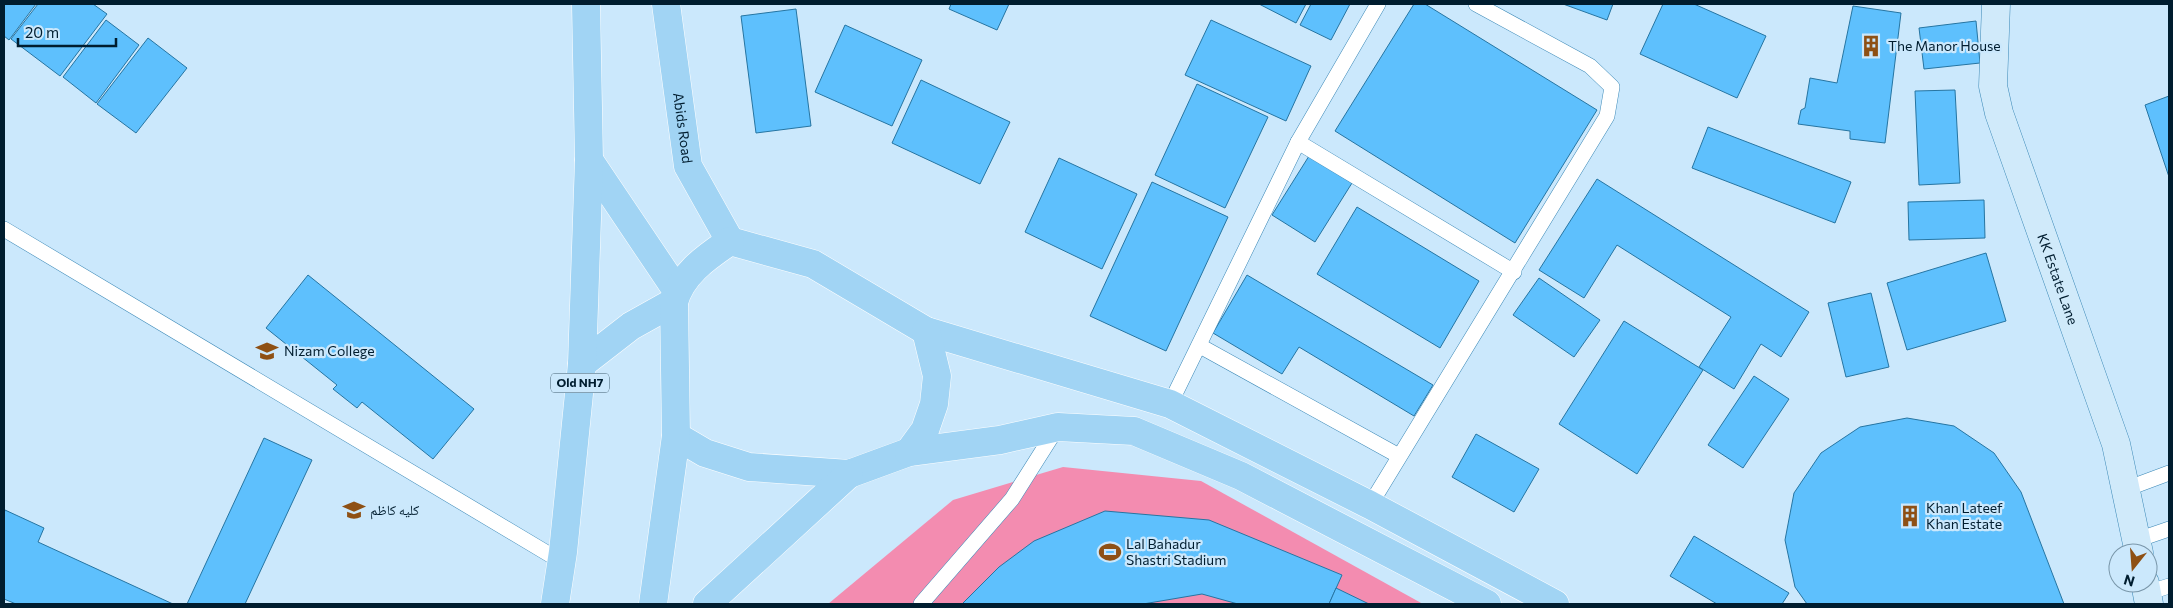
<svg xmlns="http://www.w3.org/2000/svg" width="2173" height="608" viewBox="0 0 2173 608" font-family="Commissioner,'Noto Naskh Arabic',sans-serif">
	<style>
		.green { fill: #f38cb0 }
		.building { fill: #5ec0fd; stroke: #2675a2 }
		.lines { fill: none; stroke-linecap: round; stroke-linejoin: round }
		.service-casing { stroke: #3c89b7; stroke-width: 16 }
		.secondary-casing { stroke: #3c89b7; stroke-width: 29 }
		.primary-casing { stroke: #fff; stroke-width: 29 }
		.service { stroke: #fff; stroke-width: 15 }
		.secondary { stroke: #d0eafa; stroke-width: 28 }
		.primary { stroke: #a1d4f4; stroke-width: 28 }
		.labels { text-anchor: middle; stroke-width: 4.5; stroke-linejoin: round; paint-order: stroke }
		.shield { fill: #cbe8fc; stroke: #3d5a6c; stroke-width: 1 }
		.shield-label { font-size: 12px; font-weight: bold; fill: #001d2f }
		.poi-label { font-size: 14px; fill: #001d2f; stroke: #cbe8fc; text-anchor: start }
		.street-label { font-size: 14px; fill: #001d2f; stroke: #cbe8fc }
	</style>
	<rect width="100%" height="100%" fill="#cbe8fc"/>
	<polygon class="green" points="1063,467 1201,481 1423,604 828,604 953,500"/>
	<g class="building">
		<polygon points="4,4 36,4 9,40 4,36"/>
		<polygon points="38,4 93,4 107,14 60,76 11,39"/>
		<polygon points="951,4 1009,4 997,30 949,9"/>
		<polygon points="1259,4 1306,4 1296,23"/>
		<polygon points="1311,4 1350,4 1331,40 1300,25"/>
		<polygon points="1414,4 1425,4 1597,110 1515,243 1335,131"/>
		<polygon points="1563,4 1613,4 1607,20"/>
		<polygon points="1663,4 1694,4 1766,36 1737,98 1640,54"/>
		<polygon points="1853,6 1901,13 1885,143 1850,139 1850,131 1798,124 1801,110 1805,108 1810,78 1837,83"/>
		<polygon points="796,9 811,126 756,133 741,16"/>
		<polygon points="106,20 139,45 96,103 63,77"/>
		<polygon points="1211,20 1311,66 1286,121 1185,75"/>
		<polygon points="1976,21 1980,63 1924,69 1919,28"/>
		<polygon points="845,25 922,60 892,126 815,92"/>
		<polygon points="148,38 187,68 136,133 97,104"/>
		<polygon points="921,80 1010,122 980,184 892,143"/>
		<polygon points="1197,84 1268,117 1225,208 1155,175"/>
		<polygon points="1955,90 1960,183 1919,185 1915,91"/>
		<polygon points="2169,96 2169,177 2145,105"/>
		<polygon points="1708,127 1851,182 1835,223 1692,168"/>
		<polygon points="1309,156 1352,183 1315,242 1272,215"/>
		<polygon points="1059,158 1137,194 1102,269 1025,232"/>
		<polygon points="1597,179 1809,312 1781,357 1761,344 1734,389 1699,367 1731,317 1617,245 1584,298 1539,270"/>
		<polygon points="1152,182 1228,217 1166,351 1090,316"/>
		<polygon points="1984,200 1985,238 1909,240 1908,202"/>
		<polygon points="1357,207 1479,281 1440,348 1317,274"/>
		<polygon points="1986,253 2006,321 1907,350 1887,283"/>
		<polygon points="308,275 474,409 433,459 362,402 357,408 333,389 337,385 266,328"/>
		<polygon points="1247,275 1433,385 1414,416 1299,347 1282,374 1213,333"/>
		<polygon points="1539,278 1600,320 1574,357 1513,315"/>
		<polygon points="1871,293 1889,367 1846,377 1828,303"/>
		<polygon points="1624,321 1703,370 1637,474 1559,424"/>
		<polygon points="1754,376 1789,399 1743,468 1708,445"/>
		<polygon points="1907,418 1954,426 1994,453 2021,492 2064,604 1807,604 1795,587 1785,540 1794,493 1821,453 1860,427"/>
		<polygon points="1476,434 1539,469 1514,512 1452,477"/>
		<polygon points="264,438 312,460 245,604 187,604"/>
		<polygon points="5,510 44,528 38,542 173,604 16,604 4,599 4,514"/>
		<polygon points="1105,511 1209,520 1342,575 1329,604 1238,604 1202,594 1143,604 962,604 999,567 1034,541"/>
		<polygon points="1694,536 1789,593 1782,604 1717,604 1670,576"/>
		<polygon points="1336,588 1369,604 1329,604"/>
	</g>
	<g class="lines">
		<g class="service-casing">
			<g id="service">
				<polyline points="1298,142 1514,272"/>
				<polyline points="4,229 562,562"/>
				<polyline points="1200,346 1399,456"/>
				<polyline points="1170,404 1298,142 1378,4"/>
				<polyline points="2126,489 2169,473"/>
				<polyline points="1370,505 1607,116 1612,87 1590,66 1476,4"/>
				<polyline points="2137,540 2169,529"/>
				<polyline points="2147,593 2169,586"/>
				<polyline points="921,604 1012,499 1057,428"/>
			</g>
		</g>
		<g class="secondary-casing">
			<g id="secondary">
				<path id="s1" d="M1996,4L1993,86L1999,113L2116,444L2139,553"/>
				<polyline points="2145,583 2149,604"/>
			</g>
		</g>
		<g class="primary-casing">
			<g id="primary">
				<path id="s2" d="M666,4L688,166L730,241"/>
				<polyline points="589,160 677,291"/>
				<polyline points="730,241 813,264 926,331 1170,404 1370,505 1555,604"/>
				<polyline points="582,364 631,326 674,302"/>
				<polyline points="676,436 705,453 749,467 849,474 909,452 1000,440 1058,427 1134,431 1241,476 1487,604"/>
				<polyline points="909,452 925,430 934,404 937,376 926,331"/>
				<polyline points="555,604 563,552 582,364 589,160 586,4"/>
				<path d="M653,604L676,436L674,302C682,273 707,257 730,241"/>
				<polyline points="707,604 849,474"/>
			</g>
		</g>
		<use href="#service" class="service"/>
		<use href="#secondary" class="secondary"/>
		<use href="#primary" class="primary"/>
	</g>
	<defs>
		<g id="building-bare" transform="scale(1.725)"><path d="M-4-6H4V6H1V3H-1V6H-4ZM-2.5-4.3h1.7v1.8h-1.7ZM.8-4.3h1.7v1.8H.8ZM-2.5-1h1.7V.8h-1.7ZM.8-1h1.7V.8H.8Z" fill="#8e5014" stroke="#cbe8fc" stroke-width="2.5" paint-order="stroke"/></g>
		<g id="university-bare" transform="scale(1.725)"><path d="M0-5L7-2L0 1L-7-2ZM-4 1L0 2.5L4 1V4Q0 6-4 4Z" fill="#8e5014" stroke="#cbe8fc" stroke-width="2.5" paint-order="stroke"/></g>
		<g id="stadium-bare" transform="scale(1.725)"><path d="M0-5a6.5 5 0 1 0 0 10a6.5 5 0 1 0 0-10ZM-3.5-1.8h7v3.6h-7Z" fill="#8e5014" stroke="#cbe8fc" stroke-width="2.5" paint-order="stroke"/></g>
	</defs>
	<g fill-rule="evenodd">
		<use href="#building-bare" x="1871" y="46"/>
		<use href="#university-bare" x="267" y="351"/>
		<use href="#university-bare" x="354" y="510"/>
		<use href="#building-bare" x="1910" y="516"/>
		<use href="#stadium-bare" x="1110" y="552"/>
	</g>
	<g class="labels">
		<rect class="shield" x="551" y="373.5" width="58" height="19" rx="4"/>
		<g class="shield-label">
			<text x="580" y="387">Old NH7</text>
		</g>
		<g class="poi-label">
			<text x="1888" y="51">The Manor House</text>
			<text x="284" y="356">Nizam College</text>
			<text x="1926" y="513">Khan Lateef<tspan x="1926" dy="16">Khan Estate</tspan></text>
			<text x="370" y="515">كليه كاظم</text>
			<text x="1126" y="549">Lal Bahadur<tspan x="1126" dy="16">Shastri Stadium</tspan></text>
		</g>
		<g class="street-label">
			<text dy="5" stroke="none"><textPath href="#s2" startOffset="125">Abids Road</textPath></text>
			<text dy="5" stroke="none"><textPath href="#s1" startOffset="286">KK Estate Lane</textPath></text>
		</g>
	</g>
	<rect width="2173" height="608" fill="none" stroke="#001d2f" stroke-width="10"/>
	<g transform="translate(2133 568) rotate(197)"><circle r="24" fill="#cbe8fc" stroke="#7a97aa"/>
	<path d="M0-4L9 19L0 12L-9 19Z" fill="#8e5014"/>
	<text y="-8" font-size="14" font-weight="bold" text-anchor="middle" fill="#001d2f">N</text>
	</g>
	<path d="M18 38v8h98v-8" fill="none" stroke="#001d2f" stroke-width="2.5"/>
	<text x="25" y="38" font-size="15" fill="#001d2f" stroke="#cbe8fc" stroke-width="4" paint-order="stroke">20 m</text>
</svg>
